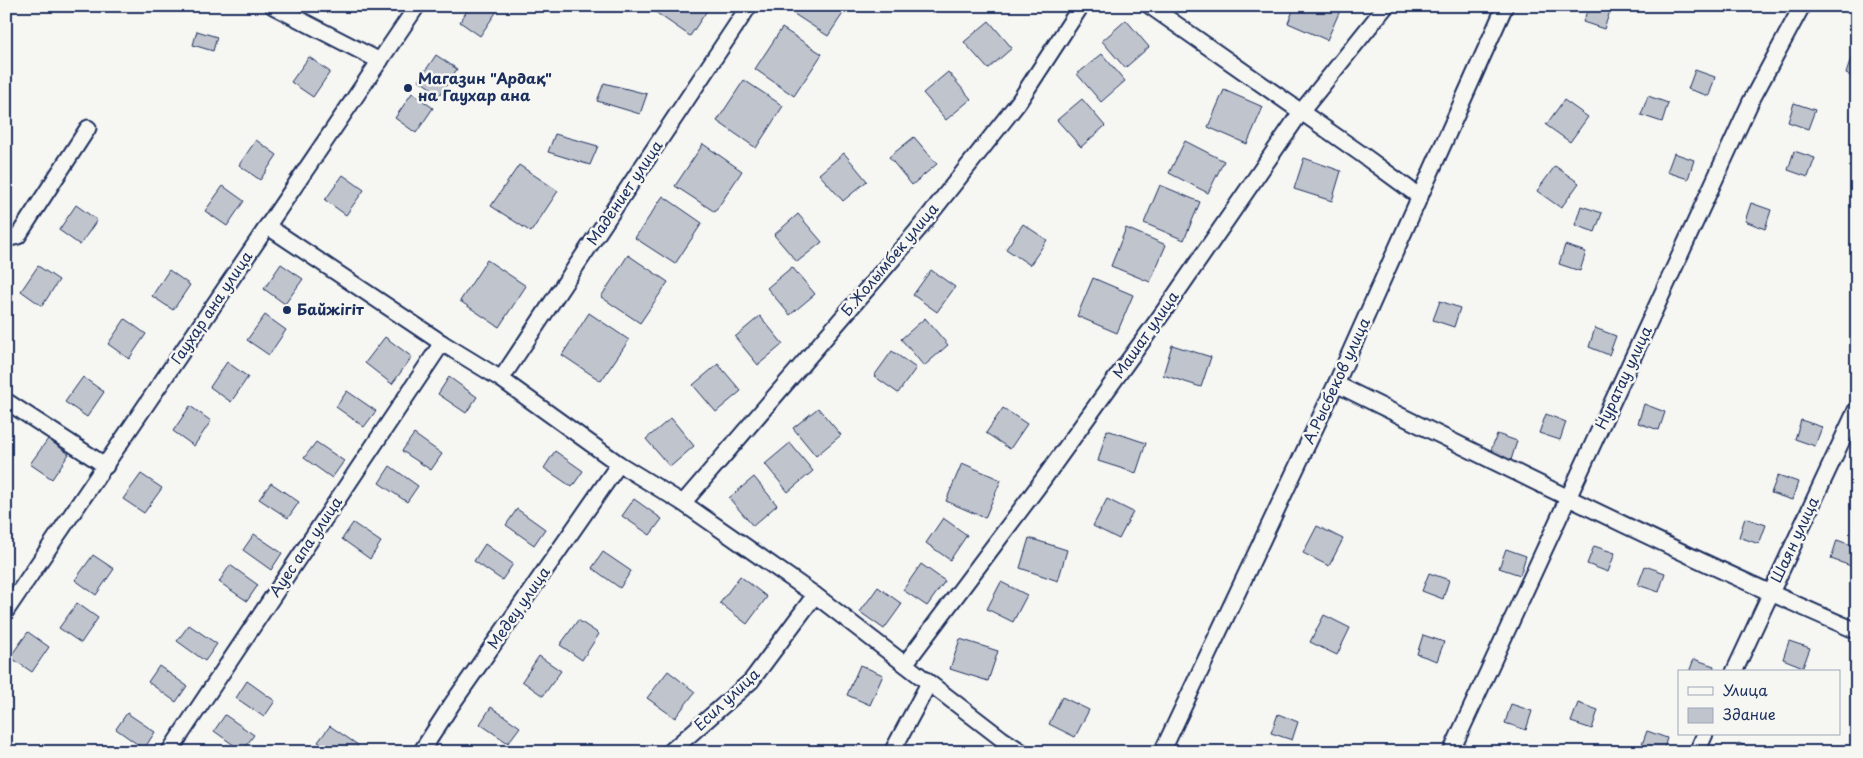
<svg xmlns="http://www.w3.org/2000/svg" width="1863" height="758" viewBox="0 0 1863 758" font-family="'Playpen Sans',sans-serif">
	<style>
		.building { fill: #c0c4cd; stroke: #1b2f5e }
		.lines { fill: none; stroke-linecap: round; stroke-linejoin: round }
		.minor-casing { stroke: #1b2f5e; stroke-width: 19 }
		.minor { stroke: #f6f6f2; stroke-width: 15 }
		.poi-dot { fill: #1b2f5e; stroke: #f6f6f2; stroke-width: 2 }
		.labels { text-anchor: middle; stroke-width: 5; stroke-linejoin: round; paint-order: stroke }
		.poi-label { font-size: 15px; font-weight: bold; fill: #1b2f5e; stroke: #f6f6f2; text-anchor: start }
		.street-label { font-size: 15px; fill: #1b2f5e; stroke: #f6f6f2 }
	</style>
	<rect width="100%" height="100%" fill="#f6f6f2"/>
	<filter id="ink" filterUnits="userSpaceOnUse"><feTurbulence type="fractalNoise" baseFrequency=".02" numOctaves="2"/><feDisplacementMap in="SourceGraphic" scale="10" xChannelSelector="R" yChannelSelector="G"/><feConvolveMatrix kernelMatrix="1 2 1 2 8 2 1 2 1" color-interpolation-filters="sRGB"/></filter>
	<g filter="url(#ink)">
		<g class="building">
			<polygon points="470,6 491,6 497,11 480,36 460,22"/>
			<polygon points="653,6 710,6 690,36 651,9"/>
			<polygon points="791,6 848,6 828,36 788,10"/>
			<polygon points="1295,6 1342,6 1327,40 1288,23"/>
			<polygon points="1589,6 1598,6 1610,11 1604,29 1583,22"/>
			<polygon points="1126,20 1149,47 1125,68 1102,41"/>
			<polygon points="989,21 1012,48 988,69 964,42"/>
			<polygon points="782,28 822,54 794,96 755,69"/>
			<polygon points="197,31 217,37 213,51 193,45"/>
			<polygon points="1102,54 1125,81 1101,102 1077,74"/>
			<polygon points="436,55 457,69 440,95 419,80"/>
			<polygon points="1852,55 1857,57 1857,78 1846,74"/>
			<polygon points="309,57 330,72 313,97 291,82"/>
			<polygon points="1695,70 1715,77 1709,96 1688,89"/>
			<polygon points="948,72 971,99 946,120 923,93"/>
			<polygon points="744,80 783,106 756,148 717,121"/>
			<polygon points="604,83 647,94 640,114 597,101"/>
			<polygon points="1224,90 1263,107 1247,144 1208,127"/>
			<polygon points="412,93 433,108 416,133 395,118"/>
			<polygon points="1648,96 1668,103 1662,122 1641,115"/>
			<polygon points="1082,99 1105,126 1081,147 1057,120"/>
			<polygon points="1564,100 1588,117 1570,142 1546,125"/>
			<polygon points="1794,103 1815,110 1808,129 1788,122"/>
			<polygon points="555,134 598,146 590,165 548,152"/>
			<polygon points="914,137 937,164 912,185 889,157"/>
			<polygon points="256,140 277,155 260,180 239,165"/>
			<polygon points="1185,141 1224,161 1208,193 1169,173"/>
			<polygon points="703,144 742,171 715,212 675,186"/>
			<polygon points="1794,151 1815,158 1808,177 1788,170"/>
			<polygon points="844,153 867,181 843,201 819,174"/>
			<polygon points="1674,153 1694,160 1688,179 1667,172"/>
			<polygon points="1304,158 1341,171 1332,201 1294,189"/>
			<polygon points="519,165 558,191 531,232 491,206"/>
			<polygon points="1555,166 1579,183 1561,208 1537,191"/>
			<polygon points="343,175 364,190 346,215 325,200"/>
			<polygon points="1160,185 1200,202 1184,240 1144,223"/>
			<polygon points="223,186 244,201 227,226 205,211"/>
			<polygon points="663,196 702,223 675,264 635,238"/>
			<polygon points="1751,203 1771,210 1765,229 1745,221"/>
			<polygon points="76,205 97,220 80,245 59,230"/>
			<polygon points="1581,206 1602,213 1595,232 1575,225"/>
			<polygon points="798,214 822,242 797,262 774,235"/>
			<polygon points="1023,224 1047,240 1030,265 1006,249"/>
			<polygon points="1126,228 1166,245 1150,282 1111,266"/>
			<polygon points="1565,245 1586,252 1580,271 1559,264"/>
			<polygon points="628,255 668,282 640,323 601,297"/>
			<polygon points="487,260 526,286 499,327 460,301"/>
			<polygon points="281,264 303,279 285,304 264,289"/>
			<polygon points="38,266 59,280 42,306 21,291"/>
			<polygon points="792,267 815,294 790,315 767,288"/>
			<polygon points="169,270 190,285 173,310 152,296"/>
			<polygon points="931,270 955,287 937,312 913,295"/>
			<polygon points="1093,278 1133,295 1117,333 1077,316"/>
			<polygon points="1440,301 1460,308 1454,327 1433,320"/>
			<polygon points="589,313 629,340 601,381 562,355"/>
			<polygon points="265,315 286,330 269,355 247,340"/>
			<polygon points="760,316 783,344 758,365 735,337"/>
			<polygon points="925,318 948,345 924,366 901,339"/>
			<polygon points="125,319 146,334 129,359 108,344"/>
			<polygon points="1595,328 1616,336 1609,355 1589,347"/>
			<polygon points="385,337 412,357 392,384 365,363"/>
			<polygon points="1172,345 1211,357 1201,387 1163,375"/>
			<polygon points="892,351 916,368 898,393 874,376"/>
			<polygon points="227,362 248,377 231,402 210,387"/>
			<polygon points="718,364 741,391 716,412 693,385"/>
			<polygon points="83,377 104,392 87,417 65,402"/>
			<polygon points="449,377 477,397 466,413 438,394"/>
			<polygon points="347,391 376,411 364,427 336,407"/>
			<polygon points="1644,404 1665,412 1659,430 1638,423"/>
			<polygon points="190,406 211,421 194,446 173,431"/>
			<polygon points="818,408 841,435 816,456 793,428"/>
			<polygon points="1003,408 1027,424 1010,449 986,433"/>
			<polygon points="1546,414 1566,422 1560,440 1539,433"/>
			<polygon points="671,418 694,446 670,467 646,439"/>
			<polygon points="1801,420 1822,427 1815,446 1795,439"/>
			<polygon points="1107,430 1146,443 1136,473 1098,461"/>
			<polygon points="414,434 442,454 431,470 402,451"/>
			<polygon points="1497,434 1517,441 1511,460 1490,453"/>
			<polygon points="48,439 69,454 52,479 30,464"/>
			<polygon points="316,442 344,461 332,478 304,458"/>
			<polygon points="790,443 813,471 788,492 765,464"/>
			<polygon points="555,451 583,471 572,487 544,468"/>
			<polygon points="962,463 1001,480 985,518 946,501"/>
			<polygon points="390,466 418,486 407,502 379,483"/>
			<polygon points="141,474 162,488 144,513 123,499"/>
			<polygon points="1778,475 1798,482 1792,500 1771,493"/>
			<polygon points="754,477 777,505 753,526 729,498"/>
			<polygon points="271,483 299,502 288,518 259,499"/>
			<polygon points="634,499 662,519 650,535 622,516"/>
			<polygon points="1107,499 1133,512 1119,539 1093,526"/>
			<polygon points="517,509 545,529 534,545 506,525"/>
			<polygon points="943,518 967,535 950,560 926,543"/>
			<polygon points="1745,518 1766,525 1759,544 1739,537"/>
			<polygon points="353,523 381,542 370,559 342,539"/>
			<polygon points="1317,526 1343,539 1329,566 1303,553"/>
			<polygon points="254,534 282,553 271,570 243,550"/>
			<polygon points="1029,538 1067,550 1058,581 1020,568"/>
			<polygon points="1837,540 1857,547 1851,566 1831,559"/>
			<polygon points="485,544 513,564 502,580 474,561"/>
			<polygon points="1594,546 1615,553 1608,572 1587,564"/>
			<polygon points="1506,549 1526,556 1520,575 1499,568"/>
			<polygon points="603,552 631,571 620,588 592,568"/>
			<polygon points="93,555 114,569 96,595 75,580"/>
			<polygon points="921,564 945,581 927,606 903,590"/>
			<polygon points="230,565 258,585 247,601 219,582"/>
			<polygon points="1645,566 1665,573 1659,592 1638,585"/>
			<polygon points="1429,573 1449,580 1443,599 1422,591"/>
			<polygon points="740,576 767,597 747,624 720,603"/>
			<polygon points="1001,582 1027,595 1013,622 987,609"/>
			<polygon points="878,587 902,604 884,629 860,612"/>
			<polygon points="77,603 98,618 81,643 59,628"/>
			<polygon points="1324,615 1350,628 1337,655 1310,642"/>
			<polygon points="578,620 599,634 582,660 560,645"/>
			<polygon points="189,625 217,644 205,661 177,641"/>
			<polygon points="28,632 49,647 32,672 10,657"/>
			<polygon points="1423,635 1444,642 1437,661 1417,654"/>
			<polygon points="960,639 998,651 988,681 950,669"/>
			<polygon points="1789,641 1810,648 1803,667 1783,659"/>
			<polygon points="539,656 561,671 543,696 522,681"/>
			<polygon points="1694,659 1714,666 1713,672 1689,672"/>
			<polygon points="860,665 883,675 870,705 847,695"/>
			<polygon points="159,666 187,686 176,702 148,682"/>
			<polygon points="668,671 695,692 675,718 647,698"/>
			<polygon points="247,681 275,701 264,717 236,698"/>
			<polygon points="1062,697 1089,710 1075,737 1049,724"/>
			<polygon points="1578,703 1598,710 1592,729 1571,722"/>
			<polygon points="1511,704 1532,711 1526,730 1505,723"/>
			<polygon points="491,707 520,727 508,743 480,724"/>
			<polygon points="127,713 155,732 144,749 116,729"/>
			<polygon points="1278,714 1298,722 1292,740 1271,733"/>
			<polygon points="225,715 254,735 242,751 214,731"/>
			<polygon points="330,726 358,745 354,752 332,752 318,742"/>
			<polygon points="1647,731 1667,738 1663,752 1646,752 1640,750"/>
			<polygon points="1738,743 1759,750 1758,752 1735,752"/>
		</g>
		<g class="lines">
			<g class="minor-casing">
				<g id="minor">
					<polyline points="273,6 380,61"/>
					<polyline points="1150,6 1360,153 1420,197"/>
					<polyline points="267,226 442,343 501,379 619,464 683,503 815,595 1002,739 1022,752"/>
					<polyline points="6,239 18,236 88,128"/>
					<polyline points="501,379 749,6"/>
					<path d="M1336,384C1509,469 1681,555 1857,631"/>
					<polyline points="6,401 106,466"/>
					<polyline points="683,503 916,232 1018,103 1081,6"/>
					<polyline points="6,611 417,6"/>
					<polyline points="905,664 1037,488 1164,311 1301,112 1386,6"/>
					<polyline points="1734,672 1857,408"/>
					<polyline points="169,752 442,343"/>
					<polyline points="421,752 452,704 619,464"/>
					<polyline points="670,752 751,681 815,595"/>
					<polyline points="892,752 929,683"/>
					<polyline points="1162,752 1336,384 1505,6"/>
					<polyline points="1451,752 1751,101 1802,6"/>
					<polyline points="1697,752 1705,734"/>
				</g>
			</g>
			<use href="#minor" class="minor"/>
		</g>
	</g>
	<g class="poi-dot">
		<circle cx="408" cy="88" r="5"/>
		<circle cx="287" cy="310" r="5"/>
	</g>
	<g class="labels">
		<g class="poi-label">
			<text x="418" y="84">Магазин "Ардақ"<tspan x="418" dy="17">на Гаухар ана</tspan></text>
			<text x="297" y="315">Байжігіт</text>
		</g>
		<g class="street-label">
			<text transform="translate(625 193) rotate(-56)" y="5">Мадениет улица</text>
			<text transform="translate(890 260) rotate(-50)" y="5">Б.Жолымбек улица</text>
			<text transform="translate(212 308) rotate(-56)" y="5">Гаухар ана улица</text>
			<text transform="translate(1146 335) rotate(-55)" y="5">Машат улица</text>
			<text transform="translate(1624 378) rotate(-65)" y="5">Нуратау улица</text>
			<text transform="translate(1337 381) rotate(-65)" y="5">А.Рысбеков улица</text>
			<text transform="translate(1795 540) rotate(-65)" y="5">Шаян улица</text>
			<text transform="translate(306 547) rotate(-56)" y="5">Ауес апа улица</text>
			<text transform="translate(519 608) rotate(-55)" y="5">Медеу улица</text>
			<text transform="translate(727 700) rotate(-43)" y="5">Есил улица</text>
		</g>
	</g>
	<rect width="1863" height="758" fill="none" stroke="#f6f6f2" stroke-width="25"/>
	<rect x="12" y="12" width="1838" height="733" fill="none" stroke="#1b2f5e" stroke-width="2" filter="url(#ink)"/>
	<rect x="1678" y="670" width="162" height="65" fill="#f6f6f2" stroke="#9ea6b7"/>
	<rect x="1688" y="687" width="25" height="8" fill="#f6f6f2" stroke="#9ea6b7"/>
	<text x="1723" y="696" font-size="15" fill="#1b2f5e">Улица</text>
	<rect x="1688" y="708" width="25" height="15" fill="#c0c4cd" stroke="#9ea6b7"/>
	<text x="1723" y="720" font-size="15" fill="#1b2f5e">Здание</text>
</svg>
